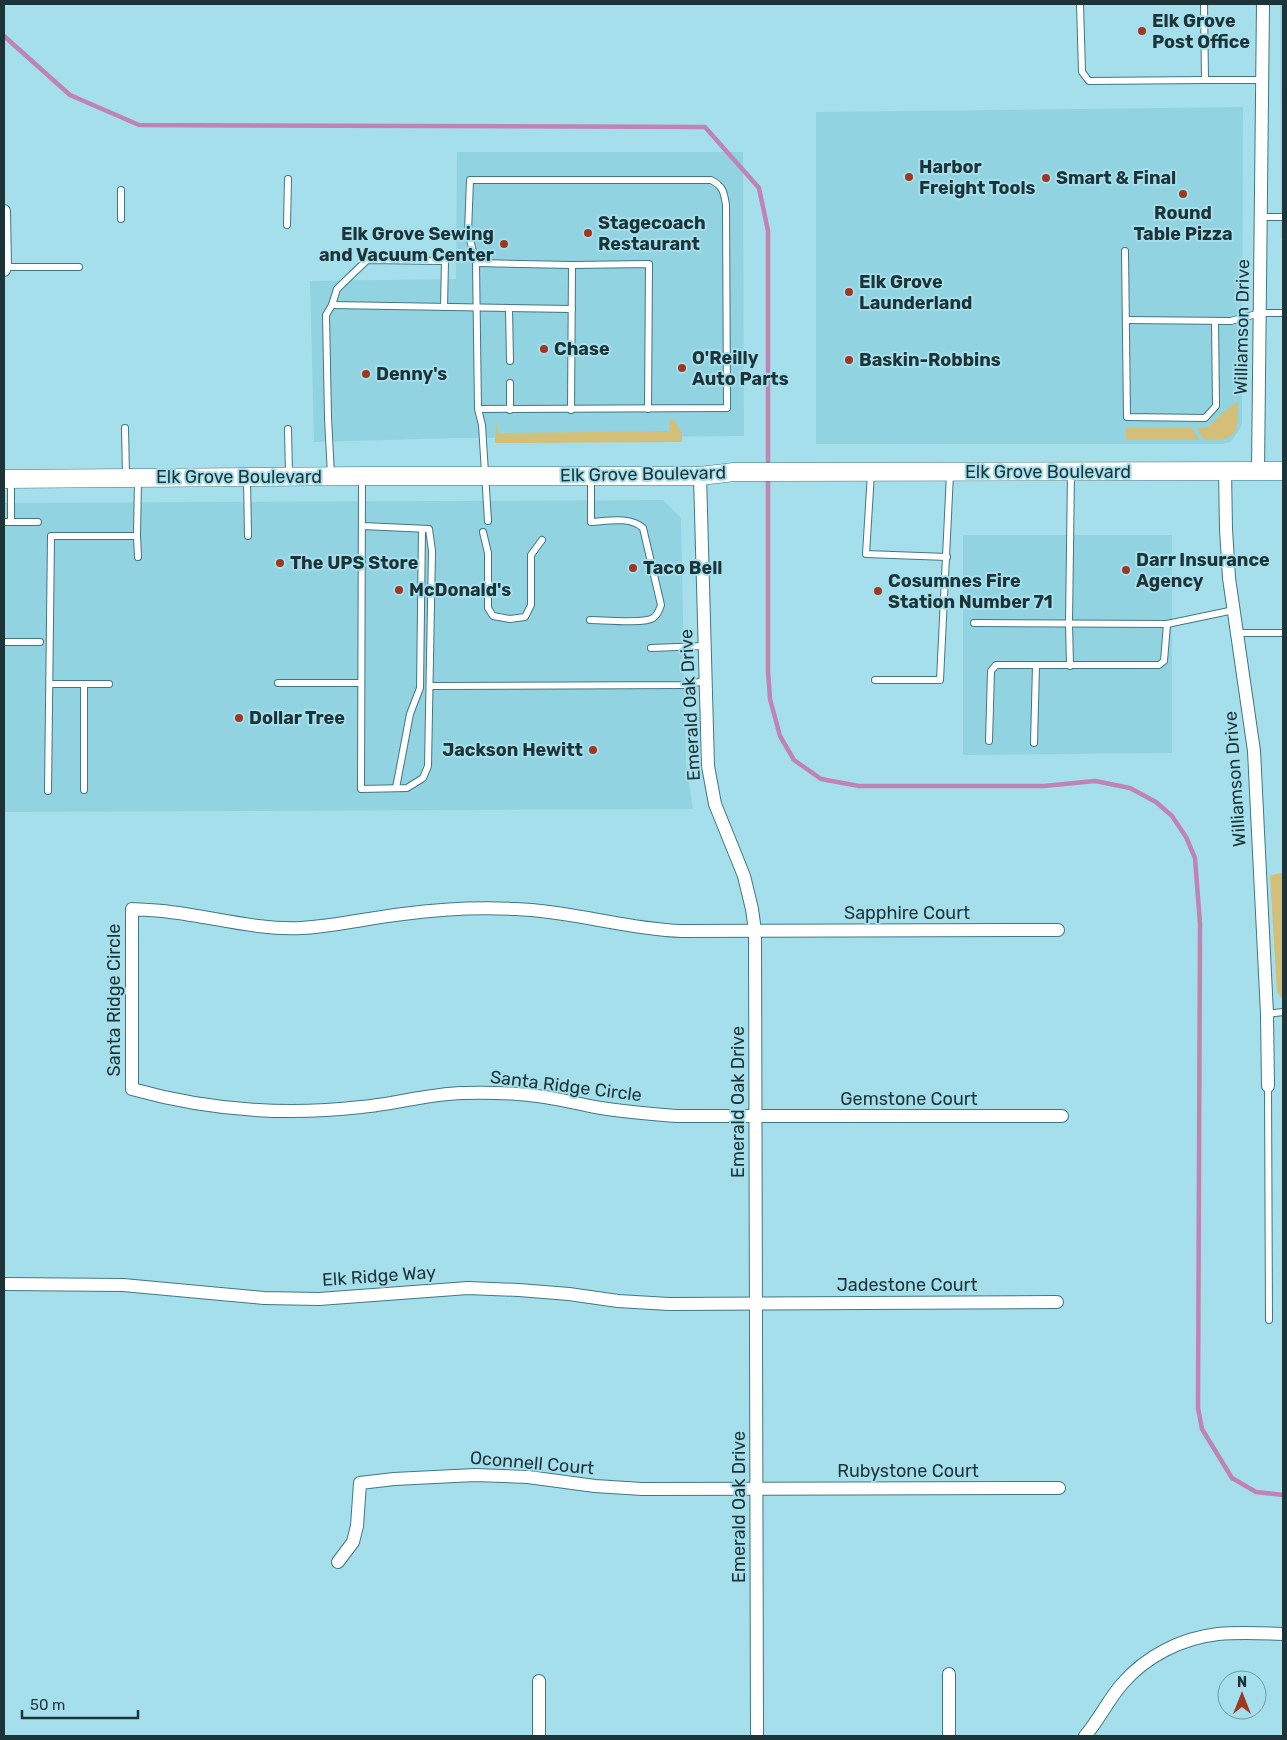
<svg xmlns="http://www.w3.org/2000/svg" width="1287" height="1740" viewBox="0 0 1287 1740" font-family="Rubik,sans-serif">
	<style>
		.built { fill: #92d3e2 }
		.green { fill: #d4bf78 }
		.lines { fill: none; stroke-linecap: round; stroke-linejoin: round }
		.stream { stroke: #bf84b3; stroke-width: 4.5 }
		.service-casing { stroke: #407783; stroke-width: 8 }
		.minor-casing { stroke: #407783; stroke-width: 14 }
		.secondary-casing { stroke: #407783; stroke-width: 19 }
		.service { stroke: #fff; stroke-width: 6 }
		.minor { stroke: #fff; stroke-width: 12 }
		.secondary { stroke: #fff; stroke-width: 18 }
		.poi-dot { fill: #a03721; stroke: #a6dfec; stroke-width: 2 }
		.labels { text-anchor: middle; stroke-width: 4; stroke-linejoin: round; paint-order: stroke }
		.poi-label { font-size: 18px; font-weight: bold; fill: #1c3338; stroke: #a6dfec; text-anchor: start }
		.street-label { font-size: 18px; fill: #1c3338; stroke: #a6dfec }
	</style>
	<rect width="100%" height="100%" fill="#a6dfec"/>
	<g class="built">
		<polygon points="1280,4 1283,4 1283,239 1281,239"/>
		<polygon points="1243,107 1242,425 1231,442 1222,444 816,444 816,112"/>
		<polygon points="457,152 743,152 744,436 456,438 314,442 310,281 456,279"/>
		<polygon points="663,500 681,518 686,765 693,809 4,812 4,503"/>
		<polygon points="963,535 1172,535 1172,753 963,755"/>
	</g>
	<g class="green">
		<path d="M1238,401C1238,433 1239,441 1204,440L1197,428L1208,427L1222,413Z"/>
		<polygon points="496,420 498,433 669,431 670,420 674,420 682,433 682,442 495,443"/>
		<polygon points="1126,428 1192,428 1199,440 1126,440"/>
		<polygon points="1283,872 1283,1000 1277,992 1270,876"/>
	</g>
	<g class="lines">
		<g class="stream">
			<polyline points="4,36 70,95 139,125 705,127 759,188 768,231 768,467"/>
			<polyline points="768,475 768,671 770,699 780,736 794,760 821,779 859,786 1044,786 1095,781 1130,788 1156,802 1172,816 1186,837 1195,858 1200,924 1198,1408 1202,1429 1232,1478 1256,1492 1283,1495"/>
		</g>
		<g class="service-casing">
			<g id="service">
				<polyline points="1080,4 1082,72 1089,81 1205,80"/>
				<polyline points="1204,4 1205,80 1262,80"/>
				<polyline points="121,190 121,219"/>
				<polyline points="1261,217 1283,217"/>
				<polyline points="287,225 288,179"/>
				<polyline points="1125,251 1127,417 1205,418 1216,406 1215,321"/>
				<polyline points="476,263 572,265 649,264 648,409"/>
				<polyline points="5,267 79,267"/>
				<polyline points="332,305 572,309"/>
				<polyline points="509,309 510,361"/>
				<polyline points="1126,320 1231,321 1260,313 1283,313"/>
				<polyline points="510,383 510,410"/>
				<path d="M478,409L727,408L726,205C724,192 723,186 711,180H470L468,232L476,263L478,409L482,425L488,521"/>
				<polyline points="571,410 572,265"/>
				<polyline points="125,428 126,476"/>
				<polyline points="288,429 289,475"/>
				<polyline points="871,473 866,554 947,557"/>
				<polyline points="331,475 328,418 326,315 332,305 337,289 367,260 445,261 444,307"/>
				<polyline points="247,478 248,536"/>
				<polyline points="138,480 137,536 138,557"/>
				<polyline points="11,481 11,522"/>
				<polyline points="4,522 38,522"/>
				<polyline points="362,526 429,529 432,551 428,766 423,778 407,788 361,789 362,478"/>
				<polyline points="483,532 488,553 488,608 493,616 510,619 525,617 531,605 531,555 542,540"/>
				<path d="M590,620C602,620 645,624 653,618C658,615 659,610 661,605L643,528C630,516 608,521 591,522V478"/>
				<polyline points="974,623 1167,624 1234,610"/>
				<polyline points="1237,633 1283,633"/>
				<polyline points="4,642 40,642"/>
				<polyline points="651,648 704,646"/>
				<polyline points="1070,666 1069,623 1071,473"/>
				<polyline points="875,680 940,680 950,474"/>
				<polyline points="278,683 361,683"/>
				<polyline points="51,684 109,684"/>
				<polyline points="84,684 84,790"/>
				<polyline points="430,686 683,685 705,681"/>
				<polyline points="989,741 991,671 996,665 1159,665 1164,661 1167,624"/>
				<polyline points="1034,743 1036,666"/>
				<polyline points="396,788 410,714 420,688 422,529"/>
				<polyline points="48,791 51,536 137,536"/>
				<polyline points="1267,1014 1283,1012"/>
				<polyline points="1268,1086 1269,1320"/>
			</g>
		</g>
		<g class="minor-casing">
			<g id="minor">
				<polyline points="4,211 5,267 4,270"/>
				<polyline points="1225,470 1226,529 1229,578 1254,751 1267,1014 1268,1086"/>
				<polyline points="1258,471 1263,4"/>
				<polyline points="700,476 708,766 715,804 744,876 752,909 755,931 757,1736"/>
				<path d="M1058,930L681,931C626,929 572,911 516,909C478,907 440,909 403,914C368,918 336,926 301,928C256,930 214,917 170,912C157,910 144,910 132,909V1089C207,1110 284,1116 361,1107C395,1104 428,1094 462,1093C490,1092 518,1093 545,1097C564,1100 582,1105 601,1108C626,1112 651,1114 676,1116H1062"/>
				<polyline points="4,1284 123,1285 264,1298 319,1299 468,1288 519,1290 569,1294 618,1301 669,1304 1057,1302"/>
				<polyline points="338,1562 353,1542 357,1526 360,1483 394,1479 475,1475 528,1477 595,1486 642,1489 1059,1488"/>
				<polyline points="539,1736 539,1681"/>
				<polyline points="949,1736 949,1674"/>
				<path d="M1085,1736C1099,1720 1108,1700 1122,1684C1146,1656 1182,1638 1218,1634C1240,1632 1262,1633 1283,1634"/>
			</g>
		</g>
		<g class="secondary-casing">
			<polyline id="secondary" points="4,479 362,476 700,476 734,472 1283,471"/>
		</g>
		<use href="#service" class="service"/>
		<use href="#minor" class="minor"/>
		<use href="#secondary" class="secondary"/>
	</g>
	<g class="poi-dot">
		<circle cx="1142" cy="31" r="5"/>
		<circle cx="909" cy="177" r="5"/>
		<circle cx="1046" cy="178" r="5"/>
		<circle cx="1183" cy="194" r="5"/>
		<circle cx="588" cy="233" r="5"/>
		<circle cx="504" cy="244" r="5"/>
		<circle cx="849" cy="292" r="5"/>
		<circle cx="544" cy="349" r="5"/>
		<circle cx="849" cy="360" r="5"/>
		<circle cx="682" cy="368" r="5"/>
		<circle cx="366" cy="374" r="5"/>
		<circle cx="280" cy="563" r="5"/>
		<circle cx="633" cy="568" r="5"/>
		<circle cx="1126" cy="570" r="5"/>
		<circle cx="399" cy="590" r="5"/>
		<circle cx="878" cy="591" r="5"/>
		<circle cx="239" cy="718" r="5"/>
		<circle cx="593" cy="750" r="5"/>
	</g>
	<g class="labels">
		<g class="poi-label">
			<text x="1152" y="27">Elk Grove<tspan x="1152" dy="21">Post Office</tspan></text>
			<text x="919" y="173">Harbor<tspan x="919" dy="21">Freight Tools</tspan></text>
			<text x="1056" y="184">Smart &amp; Final</text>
			<text x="1183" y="219" text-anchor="middle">Round<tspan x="1183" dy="21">Table Pizza</tspan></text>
			<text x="598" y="229">Stagecoach<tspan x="598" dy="21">Restaurant</tspan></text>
			<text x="494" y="240" text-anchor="end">Elk Grove Sewing<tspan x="494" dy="21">and Vacuum Center</tspan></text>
			<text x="859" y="288">Elk Grove<tspan x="859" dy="21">Launderland</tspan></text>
			<text x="554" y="355">Chase</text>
			<text x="692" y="364">O'Reilly<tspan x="692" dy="21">Auto Parts</tspan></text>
			<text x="859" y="366">Baskin-Robbins</text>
			<text x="376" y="380">Denny's</text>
			<text x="1136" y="566">Darr Insurance<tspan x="1136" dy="21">Agency</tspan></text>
			<text x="290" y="569">The UPS Store</text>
			<text x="643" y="574">Taco Bell</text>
			<text x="888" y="587">Cosumnes Fire<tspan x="888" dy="21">Station Number 71</tspan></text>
			<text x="409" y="596">McDonald's</text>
			<text x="249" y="724">Dollar Tree</text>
			<text x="583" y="756" text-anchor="end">Jackson Hewitt</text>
		</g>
		<g class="street-label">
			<text transform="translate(1242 327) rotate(-89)" y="6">Williamson Drive</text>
			<text x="1048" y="478">Elk Grove Boulevard</text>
			<text transform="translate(643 474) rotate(-1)" y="6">Elk Grove Boulevard</text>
			<text x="239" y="483">Elk Grove Boulevard</text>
			<text transform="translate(690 705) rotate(-93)" y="6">Emerald Oak Drive</text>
			<text transform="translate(1235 779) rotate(-94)" y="6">Williamson Drive</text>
			<text x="907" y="919">Sapphire Court</text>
			<text transform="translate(114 1000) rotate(-90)" y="6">Santa Ridge Circle</text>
			<text transform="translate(566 1086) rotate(7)" y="6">Santa Ridge Circle</text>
			<text x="909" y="1105">Gemstone Court</text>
			<text transform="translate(738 1102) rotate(-90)" y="6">Emerald Oak Drive</text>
			<text transform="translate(379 1276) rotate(-4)" y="6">Elk Ridge Way</text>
			<text x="907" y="1291">Jadestone Court</text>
			<text transform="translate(532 1463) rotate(5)" y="6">Oconnell Court</text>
			<text x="908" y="1477">Rubystone Court</text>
			<text transform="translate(739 1507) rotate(-90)" y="6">Emerald Oak Drive</text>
		</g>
	</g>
	<rect width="1287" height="1740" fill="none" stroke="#1c3338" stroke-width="10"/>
	<g transform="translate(1242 1695)"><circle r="24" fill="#a6dfec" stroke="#6f9aa4"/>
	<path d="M0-4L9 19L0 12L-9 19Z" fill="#a03721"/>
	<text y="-8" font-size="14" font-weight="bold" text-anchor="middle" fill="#1c3338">N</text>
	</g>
	<path d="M22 1710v8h116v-8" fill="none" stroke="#1c3338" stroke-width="2.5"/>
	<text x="30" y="1710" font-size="15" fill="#1c3338" stroke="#a6dfec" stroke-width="4" paint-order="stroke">50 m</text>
</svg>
